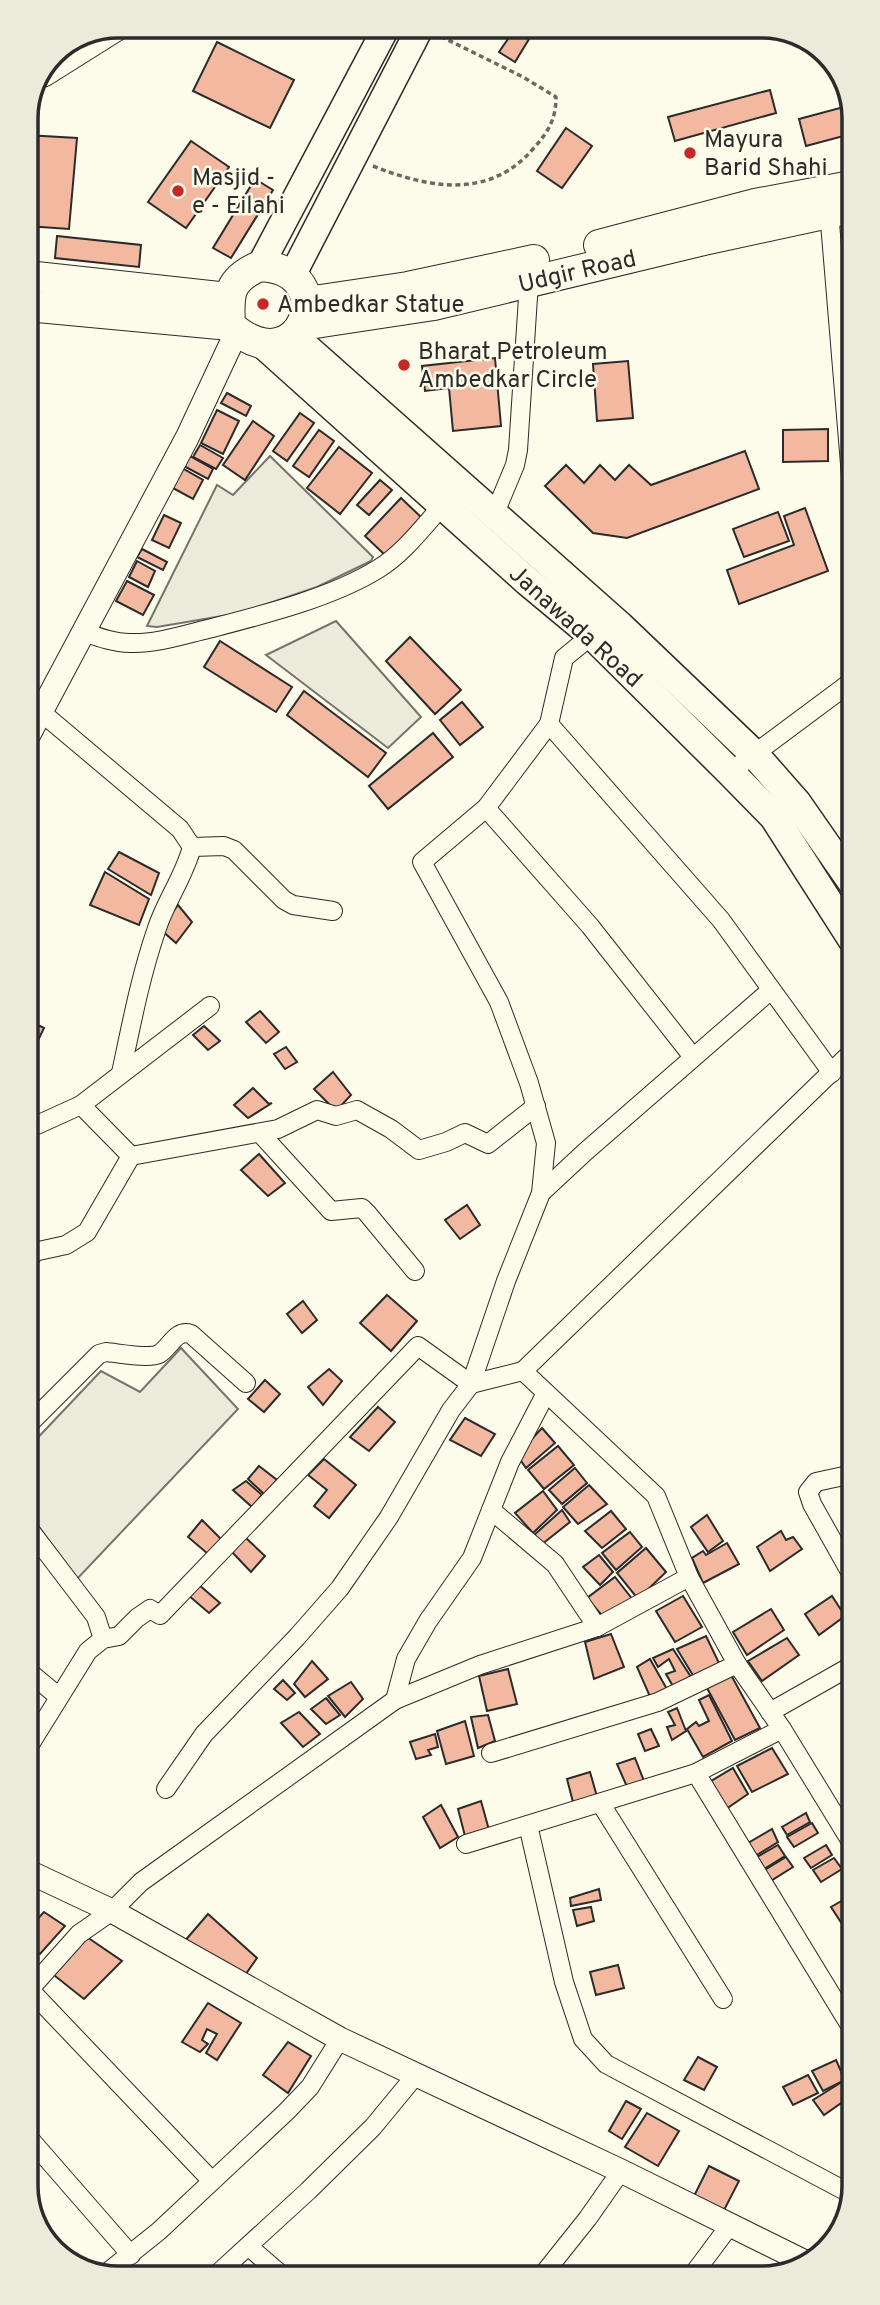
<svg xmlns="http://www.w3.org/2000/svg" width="880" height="2305" viewBox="0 0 880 2305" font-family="Overpass,sans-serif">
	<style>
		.green { fill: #ecebdb; stroke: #74746e; stroke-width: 2 }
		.building { fill: #f2b8a0; stroke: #2b2b2b; stroke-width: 2 }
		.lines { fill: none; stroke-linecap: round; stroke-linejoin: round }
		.minor-casing { stroke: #2b2b2b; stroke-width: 20 }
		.tertiary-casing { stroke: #2b2b2b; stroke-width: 25 }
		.secondary-casing { stroke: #2b2b2b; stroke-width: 29 }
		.primary-casing { stroke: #2b2b2b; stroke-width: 31 }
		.trunk-casing { stroke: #2b2b2b; stroke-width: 32 }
		.path { stroke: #6a6964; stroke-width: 3.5; stroke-dasharray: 5 3.5; stroke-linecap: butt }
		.minor { stroke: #fdfbea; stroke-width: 18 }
		.tertiary { stroke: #fdfbea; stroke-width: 23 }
		.secondary { stroke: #fdfbea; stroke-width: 26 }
		.primary { stroke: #fdfbea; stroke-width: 28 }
		.trunk { stroke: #fdfbea; stroke-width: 30 }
		.poi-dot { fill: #c62828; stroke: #fdfbea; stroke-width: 2.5 }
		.labels { text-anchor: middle; stroke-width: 5; stroke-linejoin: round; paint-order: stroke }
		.poi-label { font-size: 24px; fill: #2b2b2b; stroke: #fdfbea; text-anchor: start }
		.street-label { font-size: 24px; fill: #2b2b2b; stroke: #fdfbea }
		.rim { fill: none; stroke: #2b2b2b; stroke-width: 3.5 }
	</style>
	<rect width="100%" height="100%" fill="#fdfbea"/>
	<g class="green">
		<polygon points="270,456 373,557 371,561 317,587 240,613 157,627 147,626 217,485 233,495"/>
		<polygon points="336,621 421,717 388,748 266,655"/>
		<polygon points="181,1348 238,1409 77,1579 28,1512 28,1448 101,1371 140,1392"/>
	</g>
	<g class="building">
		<polygon points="502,26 537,26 515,62 499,52 510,36 500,30"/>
		<polygon points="217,42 294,80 270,128 193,91"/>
		<polygon points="770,90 776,113 675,141 668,117"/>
		<polygon points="851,105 851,134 806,146 799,119"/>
		<polygon points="566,128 592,146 562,188 537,171"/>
		<polygon points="26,135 77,138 69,229 27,226"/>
		<polygon points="191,141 229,167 186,228 148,202"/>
		<polygon points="255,179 273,190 231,258 213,248"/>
		<polygon points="57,236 141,245 139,267 55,258"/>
		<polygon points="851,259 851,320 846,260"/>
		<polygon points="495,358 501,426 453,431 449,388 425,391 422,366"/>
		<polygon points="628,361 633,418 597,421 593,364"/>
		<polygon points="227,393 251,406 246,416 221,403"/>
		<polygon points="217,410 239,421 223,454 201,443"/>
		<polygon points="300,413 314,423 287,461 273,451"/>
		<polygon points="253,421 274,436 245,480 223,465"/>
		<polygon points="828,429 828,461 783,462 783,430"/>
		<polygon points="319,430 334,441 309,477 293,466"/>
		<polygon points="200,445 223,458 216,469 193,457"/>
		<polygon points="339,447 372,473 340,514 307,488"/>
		<polygon points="745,451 759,489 627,538 593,533 545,486 566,465 584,483 600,465 615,480 629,465 651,485"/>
		<polygon points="188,455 213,469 208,479 182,465"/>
		<polygon points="182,468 203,480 193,499 171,487"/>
		<polygon points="380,480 392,490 369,515 357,505"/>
		<polygon points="401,498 422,518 386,556 365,536"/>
		<polygon points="805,508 828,571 739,604 727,570 794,545 784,516"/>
		<polygon points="778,512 789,541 744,557 733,529"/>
		<polygon points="164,515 181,523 169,548 152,540"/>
		<polygon points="142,549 167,562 163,570 137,557"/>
		<polygon points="137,561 155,571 148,587 129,577"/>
		<polygon points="127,581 154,595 143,615 116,601"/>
		<polygon points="410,637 461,690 435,714 386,661"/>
		<polygon points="220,641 292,687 276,712 204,667"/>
		<polygon points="304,691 386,753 368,777 287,715"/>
		<polygon points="462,702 483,727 460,745 440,720"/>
		<polygon points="433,733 453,757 388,809 369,786"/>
		<polygon points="119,852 159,873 151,895 108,869"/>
		<polygon points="105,872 149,899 139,925 90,905"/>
		<polygon points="178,905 192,922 176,943 160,929"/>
		<polygon points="260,1011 279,1032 266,1043 246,1022"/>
		<polygon points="28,1020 44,1028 33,1051 28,1047"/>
		<polygon points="204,1026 220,1041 208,1050 193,1035"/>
		<polygon points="286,1047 297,1062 285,1069 274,1054"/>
		<polygon points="333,1072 351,1095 336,1111 314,1089"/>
		<polygon points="253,1088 269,1104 272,1103 248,1118 234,1105"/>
		<polygon points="259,1154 285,1183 268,1196 241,1170"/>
		<polygon points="467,1205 480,1225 460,1239 445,1220"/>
		<polygon points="387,1295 417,1321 391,1351 360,1323"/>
		<polygon points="303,1301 317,1320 302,1333 287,1314"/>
		<polygon points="329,1369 342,1381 323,1405 308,1387"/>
		<polygon points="265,1380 280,1394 264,1412 248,1399"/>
		<polygon points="378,1407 395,1422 369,1451 350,1437"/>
		<polygon points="465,1418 495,1434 481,1456 450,1440"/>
		<polygon points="542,1428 555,1443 526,1468 517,1455"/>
		<polygon points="558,1446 574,1465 544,1489 528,1470"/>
		<polygon points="324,1459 356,1485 329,1518 314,1506 327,1490 308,1475"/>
		<polygon points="259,1466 277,1480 265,1495 248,1479"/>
		<polygon points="575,1468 587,1483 562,1504 549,1490"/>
		<polygon points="246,1481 262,1495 252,1507 233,1490"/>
		<polygon points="589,1485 607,1504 578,1524 563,1507"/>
		<polygon points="543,1491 557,1510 533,1533 515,1513"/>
		<polygon points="562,1510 570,1522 541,1545 533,1536"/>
		<polygon points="611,1511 626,1529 602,1548 585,1531"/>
		<polygon points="707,1515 723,1541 708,1552 691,1527"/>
		<polygon points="202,1520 222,1540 208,1554 188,1537"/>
		<polygon points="781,1531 786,1540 793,1537 802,1549 770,1571 757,1547"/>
		<polygon points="630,1532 642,1547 616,1570 602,1553"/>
		<polygon points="246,1538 265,1556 251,1572 232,1552"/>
		<polygon points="727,1543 739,1564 703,1583 692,1558 703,1551 706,1555"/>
		<polygon points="646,1548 666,1572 638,1599 617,1573"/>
		<polygon points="599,1555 613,1572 600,1585 583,1567"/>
		<polygon points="615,1577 633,1600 604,1618 587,1598"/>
		<polygon points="198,1584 220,1603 209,1613 188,1595"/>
		<polygon points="683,1596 702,1627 675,1642 656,1611"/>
		<polygon points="832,1596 845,1616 819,1635 805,1614"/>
		<polygon points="771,1609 784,1630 747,1655 733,1632"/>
		<polygon points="611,1634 624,1667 594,1679 585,1642"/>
		<polygon points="706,1636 719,1663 694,1677 677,1649"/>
		<polygon points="787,1638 799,1655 762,1681 748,1661"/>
		<polygon points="673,1649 691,1677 674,1688 666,1674 675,1671 669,1659 658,1667 653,1658"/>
		<polygon points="650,1659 668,1691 651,1699 637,1667"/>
		<polygon points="312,1661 328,1679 305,1697 294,1684"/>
		<polygon points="508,1669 517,1704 487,1711 479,1676"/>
		<polygon points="731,1675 760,1728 735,1740 707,1688"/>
		<polygon points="283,1680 295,1693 287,1700 274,1689"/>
		<polygon points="351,1682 363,1699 345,1717 328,1696"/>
		<polygon points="709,1695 732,1741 703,1757 687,1729 696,1722 699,1726 709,1721 699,1700"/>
		<polygon points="326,1698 340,1715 326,1724 311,1709"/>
		<polygon points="677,1708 686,1731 672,1740 667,1727 675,1725 668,1712"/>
		<polygon points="299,1712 320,1734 303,1747 281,1723"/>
		<polygon points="488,1715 495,1741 478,1748 471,1717"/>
		<polygon points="465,1721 474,1756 446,1764 437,1731"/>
		<polygon points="651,1729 659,1746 645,1751 638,1734"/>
		<polygon points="435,1734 438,1747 428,1750 431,1755 416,1759 410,1742"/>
		<polygon points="772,1748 788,1774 752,1792 737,1766"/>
		<polygon points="635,1758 644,1781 628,1789 617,1764"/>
		<polygon points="733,1768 748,1794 723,1811 706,1784"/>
		<polygon points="590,1772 598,1800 574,1806 567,1779"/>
		<polygon points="481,1801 489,1830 465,1836 458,1809"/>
		<polygon points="441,1805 458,1837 440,1848 423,1817"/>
		<polygon points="806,1813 810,1822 787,1835 782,1827"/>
		<polygon points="812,1823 818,1833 794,1847 787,1837"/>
		<polygon points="772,1829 778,1842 752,1858 743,1846"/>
		<polygon points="778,1845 785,1856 764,1869 757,1857"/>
		<polygon points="826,1845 832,1855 811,1868 804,1858"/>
		<polygon points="786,1857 793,1867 769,1882 763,1871"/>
		<polygon points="834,1858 842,1869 821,1882 813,1870"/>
		<polygon points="599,1889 601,1900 571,1906 570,1898"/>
		<polygon points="852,1895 853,1925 846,1930 831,1907"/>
		<polygon points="591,1907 594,1921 577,1926 573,1910"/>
		<polygon points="44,1912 65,1926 40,1954 29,1946 29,1928"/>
		<polygon points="208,1914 257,1958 243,1978 183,1943"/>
		<polygon points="84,1935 122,1961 84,1999 50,1972"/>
		<polygon points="618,1965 624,1988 596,1995 590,1972"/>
		<polygon points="208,2003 241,2023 217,2060 206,2053 217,2034 207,2029 202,2040 208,2044 200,2052 182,2042"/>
		<polygon points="288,2042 311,2056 288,2093 263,2075"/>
		<polygon points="698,2057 717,2067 704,2090 684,2080"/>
		<polygon points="836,2060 845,2080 823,2091 812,2071"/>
		<polygon points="808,2075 818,2093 793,2105 783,2087"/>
		<polygon points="845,2080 854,2094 824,2115 813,2100"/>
		<polygon points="626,2101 641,2109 622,2139 609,2131"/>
		<polygon points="647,2113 679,2131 658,2166 625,2147"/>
		<polygon points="709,2166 739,2181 721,2216 692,2200"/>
	</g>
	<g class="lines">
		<g class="minor-casing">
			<g id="minor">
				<polyline points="829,211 851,476"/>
				<polyline points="495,513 515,465 518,450 529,282"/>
				<path d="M84,632C98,637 114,643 130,643C156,644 183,635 208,629C262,615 331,598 378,569C404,553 423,527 443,505"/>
				<path d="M41,712L180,829L192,847C184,877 165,902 156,931C140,978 131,1026 121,1073"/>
				<polyline points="549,724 721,920 832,1073"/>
				<polyline points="730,772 851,682"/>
				<polyline points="486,808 590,926 693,1057"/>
				<polyline points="192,847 224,846 234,850 284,900 293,905 333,911"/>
				<polyline points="852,1052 523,1371 656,1496 689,1577 737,1664 782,1729 853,1845"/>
				<polyline points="81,1105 131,1156 278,1129 317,1110 336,1116 357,1110 391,1129 419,1150 446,1142 465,1133 488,1144 536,1106"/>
				<polyline points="28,1129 81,1105 210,1006"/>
				<polyline points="260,1133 331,1211 362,1208 367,1213 415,1271"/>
				<polyline points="541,1193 585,1152 771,990"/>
				<polyline points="28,1263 34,1252 66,1245 87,1232 131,1156"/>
				<path d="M28,1425L99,1354L106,1352C118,1353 149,1359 159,1354C171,1347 175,1329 191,1334L246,1383"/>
				<polyline points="853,1474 816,1482 808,1492 812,1504 853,1577"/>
				<polyline points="491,1510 555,1564 597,1627"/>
				<polyline points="29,1529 96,1617 103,1639"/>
				<polyline points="29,1672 59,1697"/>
				<polyline points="395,1700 406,1659 428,1621 472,1558 510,1462 546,1393"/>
				<polyline points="770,1712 853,1665"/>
				<polyline points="29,1746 88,1651 103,1639 119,1636 137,1618 150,1609 160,1615 418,1346 471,1384 523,1371"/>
				<polyline points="491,1753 658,1702 737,1664"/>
				<polyline points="696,1773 854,2032"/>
				<polyline points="166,1789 204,1734 297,1637 340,1588 389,1517 451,1410 471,1384 506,1281 541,1193 546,1143 529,1083 499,1002 422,862 486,808 549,724 564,658 592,635"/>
				<polyline points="601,1804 723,1999"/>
				<polyline points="528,1825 564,1982 583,2039 606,2064 851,2194"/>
				<polyline points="466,1844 696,1773 782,1729"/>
				<polyline points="29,1990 79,1934 112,1911 141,1882 395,1700 480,1665 597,1627 689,1577"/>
				<polyline points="30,1990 211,2180"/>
				<polyline points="29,2138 131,2255"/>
				<polyline points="248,2246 285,2278"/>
				<polyline points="104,2275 159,2231 286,2112 310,2087 340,2039"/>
				<polyline points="692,2276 730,2225"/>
				<polyline points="541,2277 588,2218 621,2171"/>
				<polyline points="213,2278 308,2191 373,2127 415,2076"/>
			</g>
		</g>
		<g class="tertiary-casing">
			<g id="tertiary">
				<polyline points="44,75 122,26"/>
				<polyline points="27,738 187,438 237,331"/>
				<polyline points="29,1872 112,1911 340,2039 621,2171 805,2262"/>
			</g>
		</g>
		<g class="secondary-casing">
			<g id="secondary">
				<polyline points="260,266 387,26"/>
				<polyline points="293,274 421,26"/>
			</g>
		</g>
		<g class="primary-casing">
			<g id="primary">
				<polyline points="293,336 620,626 754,754 797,803 852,882"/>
				<polyline points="264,345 527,581 592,635 730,772 774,817 852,939"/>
			</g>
		</g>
		<g class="trunk-casing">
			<g id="trunk">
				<polyline points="599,245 755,204 851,186"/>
				<path d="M260,266C345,270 300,389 230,325C228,293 229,279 260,266Z"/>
				<polyline points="27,276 228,298"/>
				<polyline points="307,302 408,287 534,260"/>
				<polyline points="27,306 230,325"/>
				<polyline points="302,325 434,305 704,240 851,208"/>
			</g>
		</g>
		<path class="path" d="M373,166C428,188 489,200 533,149C548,132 556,120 556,97L523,77L442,37"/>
		<use href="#minor" class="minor"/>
		<use href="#tertiary" class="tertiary"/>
		<use href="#secondary" class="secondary"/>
		<use href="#primary" class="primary"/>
		<use href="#trunk" class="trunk"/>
	</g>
	<g class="poi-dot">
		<circle cx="690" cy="153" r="7"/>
		<circle cx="178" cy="191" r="7"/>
		<circle cx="263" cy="304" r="7"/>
		<circle cx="404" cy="365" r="7"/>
	</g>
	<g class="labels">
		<g class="poi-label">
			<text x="704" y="147">Mayura<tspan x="704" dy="28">Barid Shahi</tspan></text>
			<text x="192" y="185">Masjid -<tspan x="192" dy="28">e - Eilahi</tspan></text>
			<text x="277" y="312">Ambedkar Statue</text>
			<text x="418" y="359">Bharat Petroleum<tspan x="418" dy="28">Ambedkar Circle</tspan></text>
		</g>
		<g class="street-label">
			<text transform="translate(577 271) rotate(-13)" y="8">Udgir Road</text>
			<text transform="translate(576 626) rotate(42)" y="8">Janawada Road</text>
		</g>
	</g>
	<path d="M0 0H880V2305H0ZM118 38H762A80 80 0 0 1 842 118V2186A80 80 0 0 1 762 2266H118A80 80 0 0 1 38 2186V118A80 80 0 0 1 118 38Z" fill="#eceadb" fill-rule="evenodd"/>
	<path class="rim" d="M118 38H762A80 80 0 0 1 842 118V2186A80 80 0 0 1 762 2266H118A80 80 0 0 1 38 2186V118A80 80 0 0 1 118 38Z"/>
</svg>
